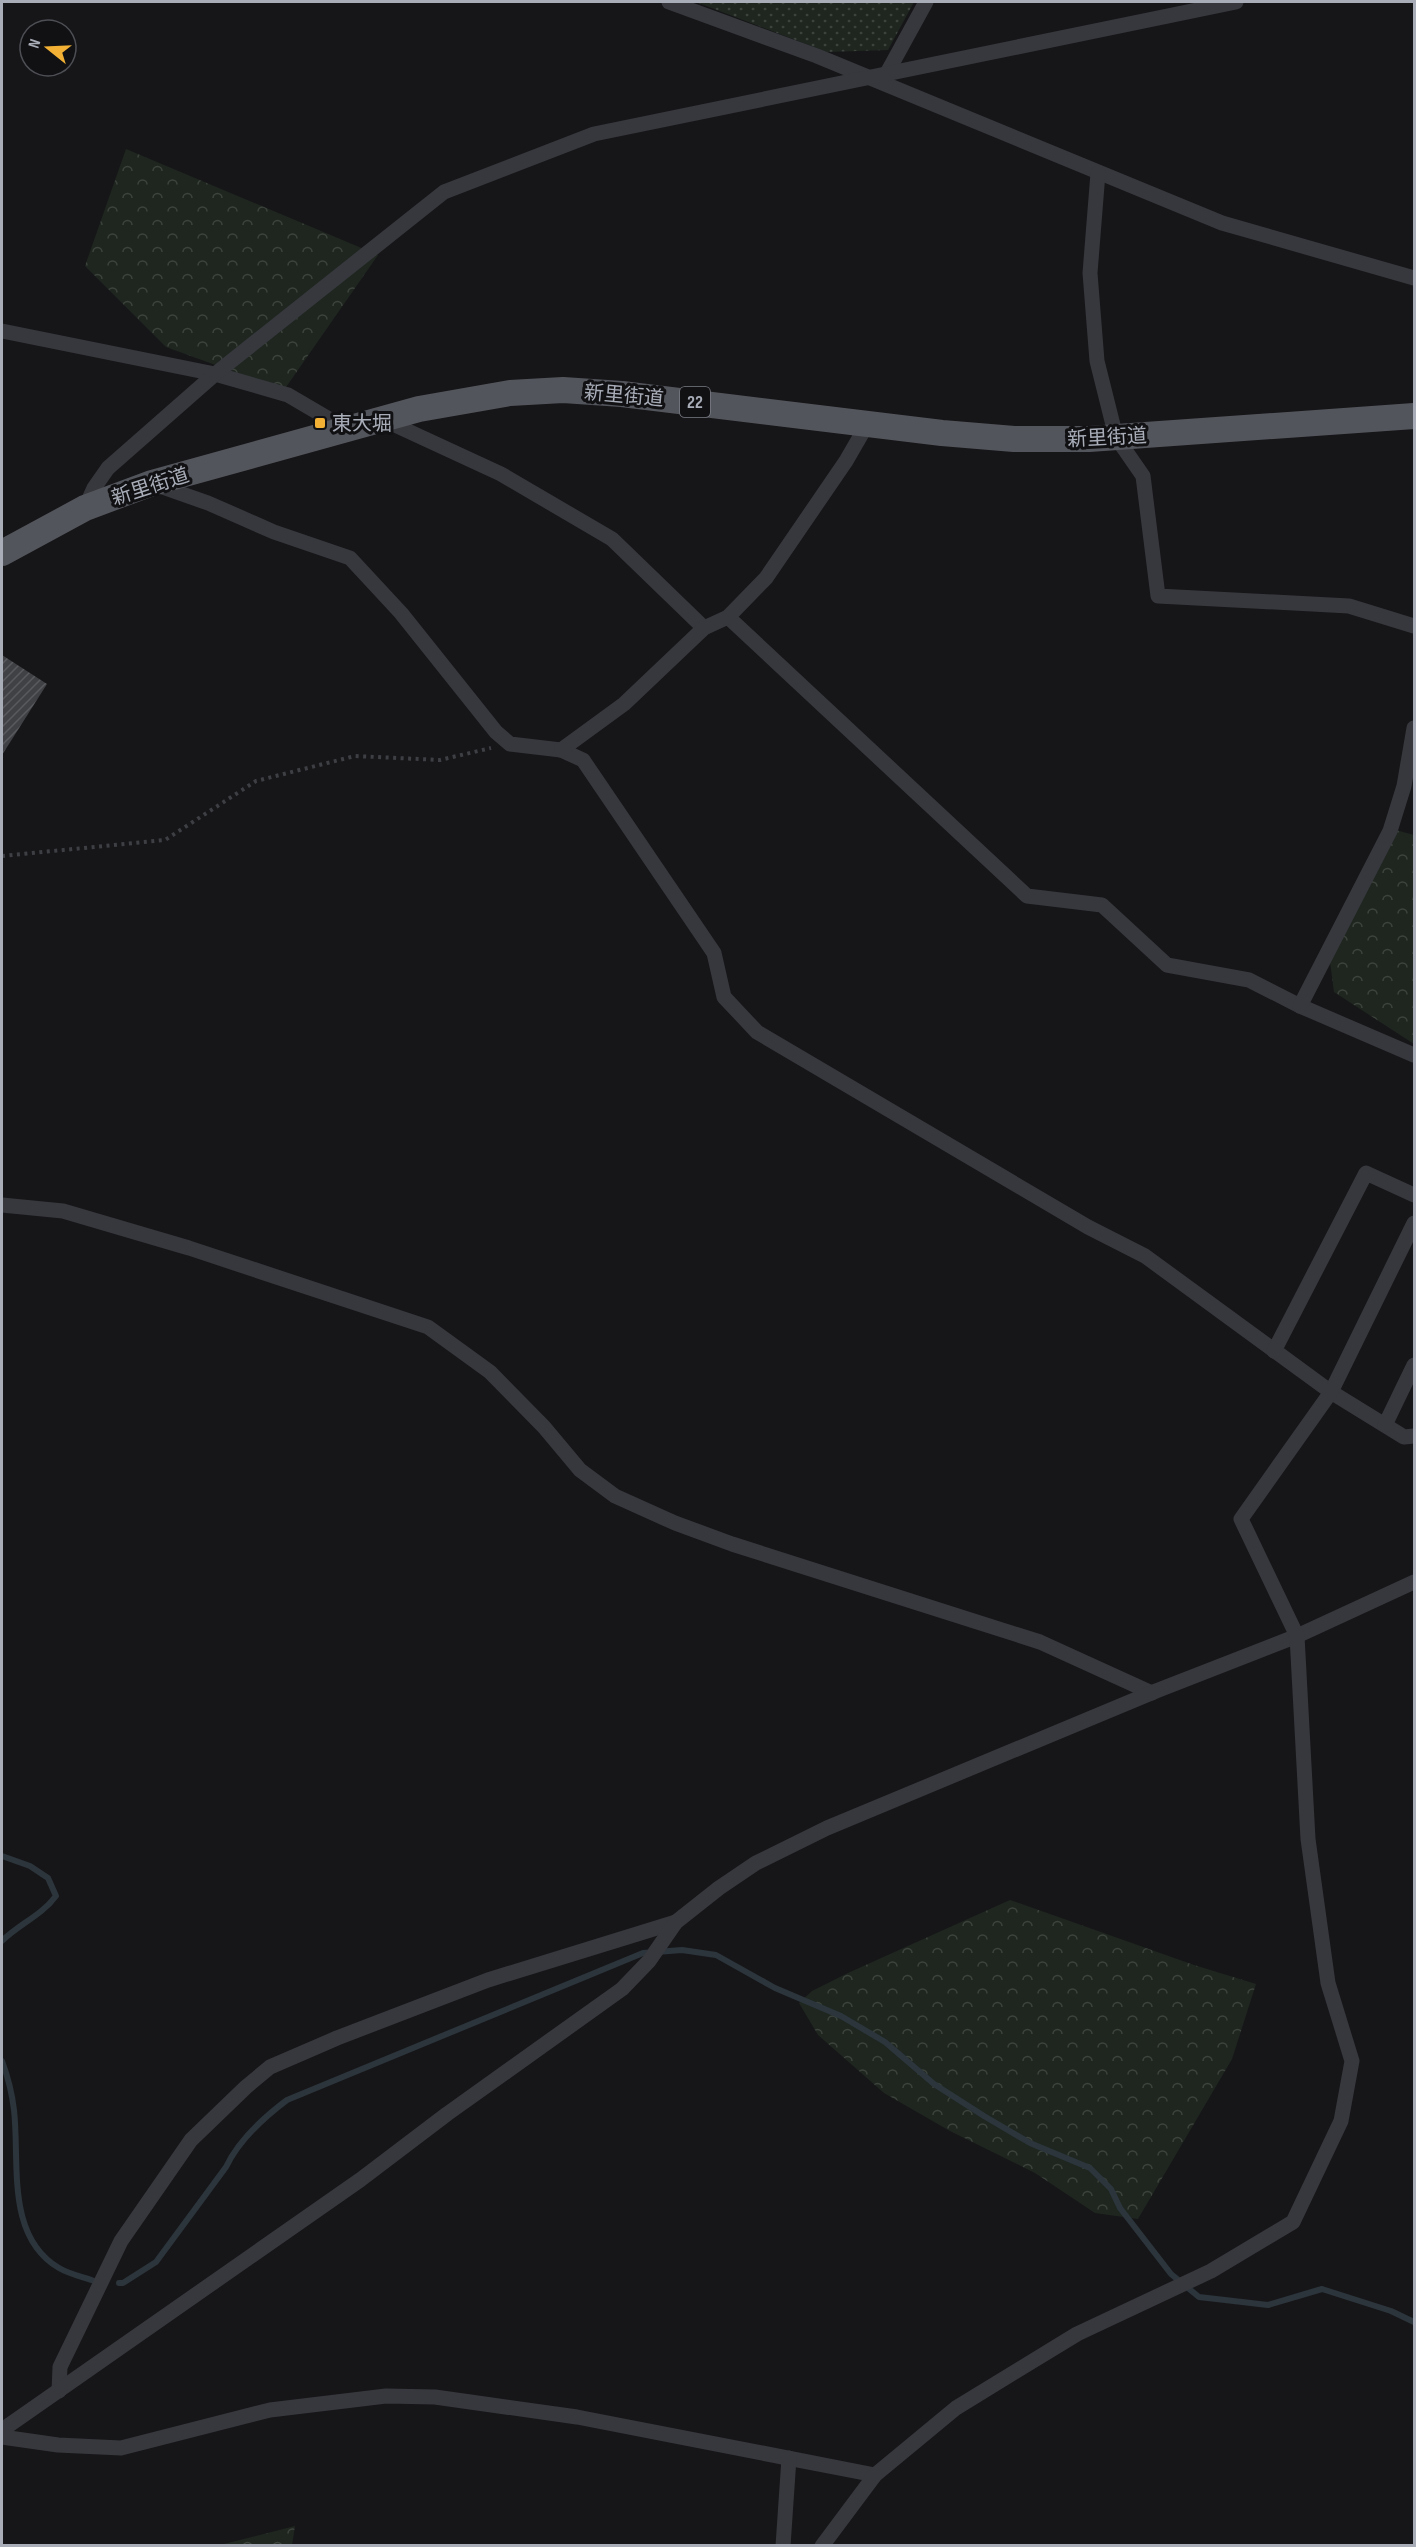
<svg xmlns="http://www.w3.org/2000/svg" width="1416" height="2547" viewBox="0 0 1416 2547" font-family="'Sofia Sans Condensed','Noto Sans JP',sans-serif">
	<style>
		.grass { fill: url(#grass-dots) }
		.forest { fill: url(#forest-crowns) }
		.lines { fill: none; stroke-linecap: round; stroke-linejoin: round }
		.stream { stroke: #2c353c; stroke-width: 6 }
		.building { fill: url(#building-hatch) }
		.path { stroke: #3d3f44; stroke-width: 4; stroke-dasharray: 3 4.5; stroke-linecap: butt }
		.street { stroke: #37383d; stroke-width: 15 }
		.primary { stroke: #53555c; stroke-width: 26 }
		.poi-dot { fill: #f2b134; stroke: #111113; stroke-width: 2 }
		.labels { text-anchor: middle; stroke-width: 6; stroke-linejoin: round; paint-order: stroke }
		.shield { fill: #111113; stroke: #7b7e86; stroke-width: 1.5 }
		.shield-label { font-size: 18px; font-weight: bold; fill: #a8adb8 }
		.street-label { font-size: 20px; fill: #a8adb8; stroke: #111113 }
		.poi-label { font-size: 20px; fill: #a8adb8; stroke: #111113; text-anchor: start }
	</style>
	<defs>
		<pattern id="grass-dots" width="8" height="8" patternUnits="userSpaceOnUse" patternTransform="scale(1.5)"><rect width="8" height="8" fill="#1e261f"/><path d="M2 2h.1M6 6h.1" fill="none" stroke="#3c433d" stroke-width="1.8" stroke-linecap="round"/></pattern>
		<pattern id="forest-crowns" width="20" height="18" patternUnits="userSpaceOnUse" patternTransform="scale(1.5)"><rect width="20" height="18" fill="#1e261f"/><path d="M2 6a3 3 0 1 1 6 0M12 15a3 3 0 1 1 6 0" fill="none" stroke="#3c433d"/></pattern>
		<pattern id="building-hatch" width="6" height="6" patternUnits="userSpaceOnUse" patternTransform="scale(1.5)"><rect width="6" height="6" fill="#404145"/><path d="M-1 1l2-2M0 6l6-6M5 7l2-2" fill="none" stroke="#595a5e"/></pattern>
	</defs>
	<rect width="100%" height="100%" fill="#161618"/>
	<polygon class="grass" points="696,2 914,2 888,50 827,52"/>
	<g class="forest">
		<polygon points="126,149 378,255 284,390 166,347 85,266"/>
		<polygon points="1392,829 1414,835 1414,1044 1334,992 1327,939"/>
		<polygon points="1010,1900 1194,1965 1256,1984 1232,2059 1138,2219 1095,2213 1035,2173 950,2131 884,2093 818,2035 799,2003 812,1991 848,1973"/>
		<polygon points="295,2526 292,2545 220,2545"/>
	</g>
	<g class="lines">
		<g class="stream">
			<path d="M2,1856L30,1866L48,1878L56,1896C41,1916 19,1924 2,1941"/>
			<path d="M2,2061C8,2077 12,2093 14,2110C20,2162 5,2236 59,2268C69,2274 83,2277 94,2281"/>
			<path d="M119,2283H123L156,2262L226,2167C239,2140 263,2118 287,2100L643,1953L682,1950L716,1955L775,1988L841,2016L885,2042L934,2084L984,2116L1030,2143L1090,2168L1111,2189L1120,2208L1171,2274L1199,2297L1268,2305L1322,2289L1391,2311L1414,2322"/>
		</g>
	</g>
	<polygon class="building" points="2,655 47,684 2,755"/>
	<g class="lines">
		<polyline class="path" points="2,856 165,840 256,781 355,756 440,760 491,748"/>
		<g class="street">
			<polyline points="669,2 817,56 1222,223 1414,278"/>
			<polyline points="887,73 926,2"/>
			<polyline points="1098,173 1090,273 1097,361 1116,437 1143,476 1158,596 1349,606 1414,626"/>
			<polyline points="2,331 215,374 288,395 346,429"/>
			<polyline points="382,419 501,474 612,539 704,628"/>
			<polyline points="154,484 208,503 274,532 350,558 401,613 496,732 510,744 561,750 583,760 714,953 724,997 757,1032 1088,1227 1145,1256 1331,1392 1404,1437 1414,1436"/>
			<polyline points="85,508 94,488 108,468 215,374 444,192 594,134 1236,2"/>
			<polyline points="728,617 1027,896 1102,905 1167,965 1249,980 1300,1006 1414,1055"/>
			<polyline points="561,750 624,704 704,628 728,617 766,578 846,461 868,423"/>
			<polyline points="1300,1006 1390,831 1404,786 1414,728"/>
			<polyline points="2,1205 63,1211 189,1248 428,1327 490,1372 544,1427 580,1470 615,1496 675,1523 732,1544 1040,1642 1152,1693"/>
			<polyline points="1274,1351 1366,1173 1414,1195"/>
			<polyline points="1385,1425 1414,1365"/>
			<polyline points="59,2391 60,2367 121,2241 191,2140 246,2087 270,2067 337,2038 488,1980 676,1922"/>
			<polyline points="2,2430 360,2180 447,2114 622,1989 649,1961 676,1922 719,1888 756,1863 827,1828 1156,1691 1297,1636 1414,1582"/>
			<polyline points="2,2437 58,2445 121,2448 270,2410 386,2396 435,2397 577,2417 875,2475"/>
			<polyline points="783,2546 789,2458"/>
			<polyline points="822,2546 875,2475 956,2408 1077,2334 1211,2271 1293,2222 1341,2121 1352,2061 1328,1983 1308,1839 1297,1636 1241,1519 1331,1392 1414,1223"/>
		</g>
		<polyline class="primary" points="2,553 85,508 152,483 419,409 510,393 563,390 622,394 942,433 1014,439 1089,439 1414,416"/>
	</g>
	<rect class="poi-dot" x="314" y="417" width="12" height="12" rx="3"/>
	<g class="labels">
		<rect class="shield" x="680" y="387" width="30" height="30" rx="4.5"/>
		<g class="shield-label">
			<text x="695" y="408">22</text>
		</g>
		<g class="street-label">
			<text transform="translate(624 395) rotate(5)" y="7">新里街道</text>
			<text transform="translate(1107 437) rotate(-3)" y="7">新里街道</text>
			<text transform="translate(150 486) rotate(-18)" y="7">新里街道</text>
		</g>
		<g class="poi-label">
			<text x="332" y="430">東大堀</text>
		</g>
	</g>
	<rect width="1416" height="2547" fill="none" stroke="#a8adb8" stroke-width="6"/>
	<g transform="translate(48 48) rotate(288)"><circle r="28" fill="#111113" stroke="#4d4f55" stroke-width="1.5"/>
	<path d="M0-4.5L10 22L0 15L-10 22Z" fill="#f2b134"/>
	<text y="-9" font-size="16" font-weight="bold" text-anchor="middle" fill="#a8adb8">N</text>
	</g>
</svg>
